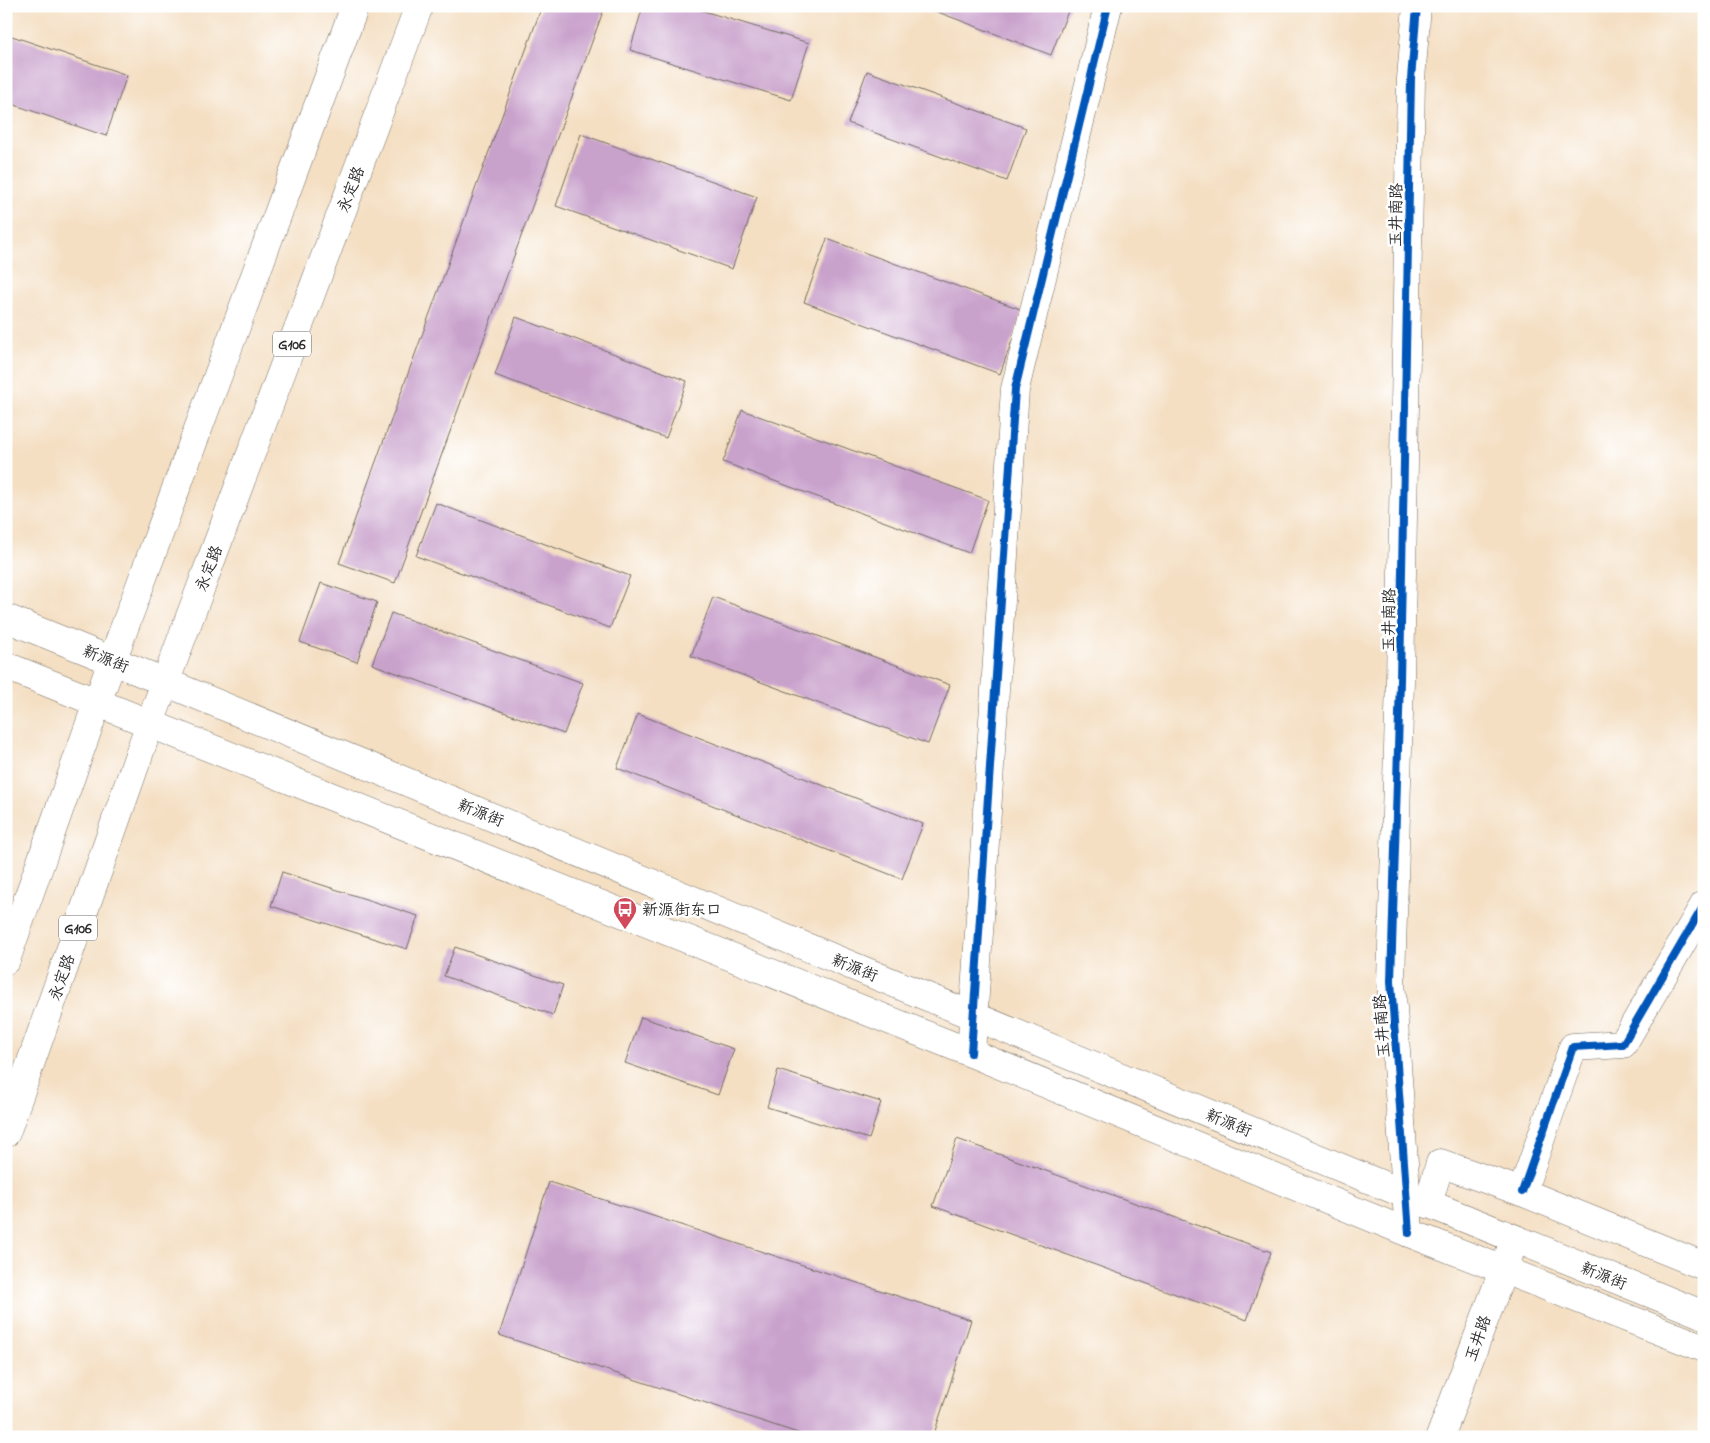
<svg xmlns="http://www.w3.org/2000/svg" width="1710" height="1443" viewBox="0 0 1710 1443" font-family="'Indie Flower','LXGW WenKai TC',sans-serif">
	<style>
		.building { fill: #c9a2cc }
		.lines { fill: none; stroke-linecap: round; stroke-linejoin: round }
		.minor-casing { stroke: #716a60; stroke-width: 29 }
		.major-casing { stroke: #716a60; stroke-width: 29 }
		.highway-casing { stroke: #716a60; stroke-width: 29 }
		.minor { stroke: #fff; stroke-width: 28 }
		.major { stroke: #fff; stroke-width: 28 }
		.highway { stroke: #fff; stroke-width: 28 }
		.cycleway-casing { stroke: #fff; stroke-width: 11 }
		.cycleway { stroke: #0057b8; stroke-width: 8 }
		.labels { text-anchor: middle; stroke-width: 5; stroke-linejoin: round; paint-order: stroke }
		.shield { fill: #fff; stroke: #6b6b6b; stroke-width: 1 }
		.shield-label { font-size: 15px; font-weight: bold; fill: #2b2b2b }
		.street-label { font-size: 16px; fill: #2b2b2b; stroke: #fff }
		.poi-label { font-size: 16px; fill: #2b2b2b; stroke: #fff; text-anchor: start }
	</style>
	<rect width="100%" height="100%" fill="#fff"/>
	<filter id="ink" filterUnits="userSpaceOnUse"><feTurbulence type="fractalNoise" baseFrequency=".02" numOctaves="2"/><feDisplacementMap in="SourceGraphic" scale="10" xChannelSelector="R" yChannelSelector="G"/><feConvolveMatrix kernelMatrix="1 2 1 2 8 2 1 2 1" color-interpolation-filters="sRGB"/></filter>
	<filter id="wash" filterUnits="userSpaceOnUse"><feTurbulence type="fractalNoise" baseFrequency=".0096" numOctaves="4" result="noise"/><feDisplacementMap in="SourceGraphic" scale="20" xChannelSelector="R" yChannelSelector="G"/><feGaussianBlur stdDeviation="1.12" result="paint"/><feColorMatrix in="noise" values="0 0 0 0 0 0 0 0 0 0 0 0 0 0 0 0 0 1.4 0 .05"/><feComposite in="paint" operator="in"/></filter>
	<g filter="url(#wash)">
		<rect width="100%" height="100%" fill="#f4dfc3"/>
		<g id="blocks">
			<g class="building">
				<polygon points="542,6 605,6 395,583 339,563"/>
				<polygon points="643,6 687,6 809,43 791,100 630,50"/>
				<polygon points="922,6 1070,6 1051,55"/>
				<polygon points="6,34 127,75 106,136 6,102"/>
				<polygon points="867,71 1026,128 1007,181 848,123"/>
				<polygon points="581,134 757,197 732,269 556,206"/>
				<polygon points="827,239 1023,310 1000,374 804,302"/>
				<polygon points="516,317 687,381 666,438 495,375"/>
				<polygon points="742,410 988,500 969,553 723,462"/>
				<polygon points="436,503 630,576 610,628 416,556"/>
				<polygon points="321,583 377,602 357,662 300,642"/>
				<polygon points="713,597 950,685 928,744 691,656"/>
				<polygon points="391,613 583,683 564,734 372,664"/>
				<polygon points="638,714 923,824 902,879 617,768"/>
				<polygon points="282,872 418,916 407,949 271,906"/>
				<polygon points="455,947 563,985 553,1015 444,976"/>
				<polygon points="641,1017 734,1049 718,1095 625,1063"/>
				<polygon points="778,1070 881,1102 869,1139 767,1107"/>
				<polygon points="957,1139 1271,1252 1247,1320 933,1206"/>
				<polygon points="549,1182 971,1320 933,1437 810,1437 499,1335"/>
			</g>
		</g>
	</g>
	<g filter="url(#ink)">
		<use href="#blocks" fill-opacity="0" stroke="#716a60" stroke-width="1"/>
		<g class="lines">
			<g class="minor-casing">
				<g id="minor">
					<polyline points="971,1053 1015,389 1108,6"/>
					<polyline points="1522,1192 1573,1047 1623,1044 1704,905"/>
					<polyline points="1428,1204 1440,1163 1522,1192 1704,1266"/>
					<polyline points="1409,1233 1391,981 1400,681 1411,79 1417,6"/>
					<polyline points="1440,1437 1515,1239"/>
				</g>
			</g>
			<g class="major-casing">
				<g id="major">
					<polyline points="6,618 165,682 1407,1195 1704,1315"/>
					<polyline points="6,666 971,1053 1409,1233 1704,1348"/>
				</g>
			</g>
			<g class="highway-casing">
				<g id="highway">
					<polyline points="6,960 112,661 355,6"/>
					<polyline points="6,1133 150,723 419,6"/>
				</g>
			</g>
			<use href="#minor" class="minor"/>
			<use href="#major" class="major"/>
			<use href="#highway" class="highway"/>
			<g class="cycleway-casing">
				<g id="cycleway">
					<polyline points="971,1053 1015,389 1108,6"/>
					<polyline points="1522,1192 1573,1047 1623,1044 1704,905"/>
					<polyline points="1409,1233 1391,981 1400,681 1411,79 1417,6"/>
				</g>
			</g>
			<use href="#cycleway" class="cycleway"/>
		</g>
	</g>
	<defs>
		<g id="bus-pin" transform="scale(1.25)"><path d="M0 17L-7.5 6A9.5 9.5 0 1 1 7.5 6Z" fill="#d1495b" stroke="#fff"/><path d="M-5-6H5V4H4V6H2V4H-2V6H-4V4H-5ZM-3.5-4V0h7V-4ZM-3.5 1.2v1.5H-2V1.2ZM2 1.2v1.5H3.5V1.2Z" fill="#fff"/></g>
	</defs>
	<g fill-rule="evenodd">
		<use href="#bus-pin" x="625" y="909"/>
	</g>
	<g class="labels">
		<g class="shield">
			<rect x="273" y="331.5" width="38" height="25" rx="4"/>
			<rect x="59" y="915.5" width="38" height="25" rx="4"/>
		</g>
		<g class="shield-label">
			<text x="292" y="349">G106</text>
			<text x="78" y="933">G106</text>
		</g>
		<g class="street-label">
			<text transform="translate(350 189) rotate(-69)" y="6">永定路</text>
			<text transform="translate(1395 215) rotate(-89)" y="6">玉井南路</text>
			<text transform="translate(208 568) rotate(-69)" y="6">永定路</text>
			<text transform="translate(1388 620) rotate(-89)" y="6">玉井南路</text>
			<text transform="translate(106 658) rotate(22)" y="6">新源街</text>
			<text transform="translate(481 812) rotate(22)" y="6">新源街</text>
			<text transform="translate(855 967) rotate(22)" y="6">新源街</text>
			<text transform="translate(61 977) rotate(-71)" y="6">永定路</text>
			<text transform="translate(1381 1026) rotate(-94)" y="6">玉井南路</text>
			<text transform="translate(1229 1122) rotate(22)" y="6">新源街</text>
			<text transform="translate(1604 1275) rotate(22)" y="6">新源街</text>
			<text transform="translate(1477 1338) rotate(-70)" y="6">玉井路</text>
		</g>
		<g class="poi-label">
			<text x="642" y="915">新源街东口</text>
		</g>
	</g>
	<rect width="1710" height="1443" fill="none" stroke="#fff" stroke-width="25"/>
</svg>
